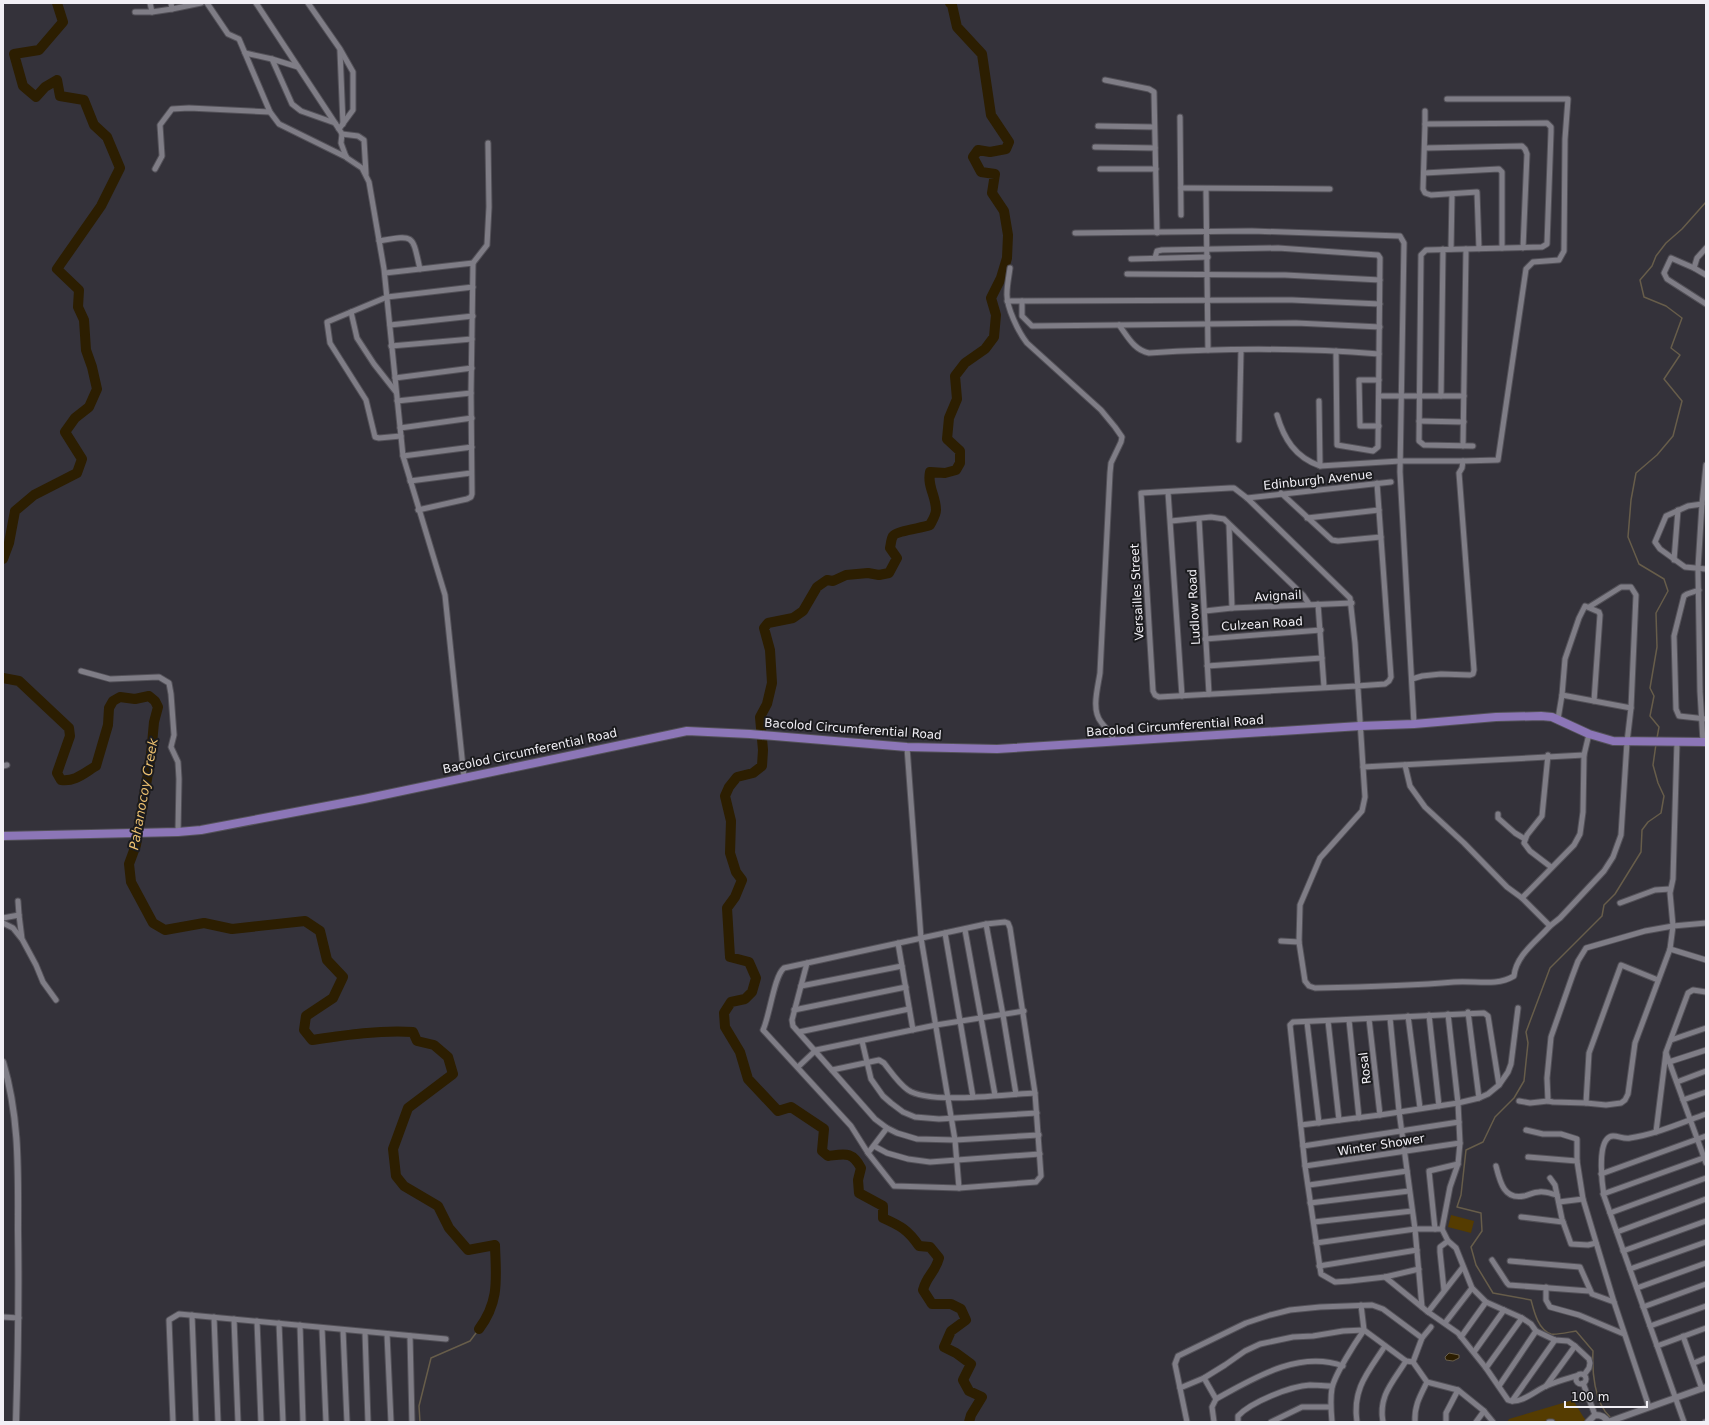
<svg xmlns="http://www.w3.org/2000/svg" width="1709" height="1425" viewBox="0 0 1709 1425" font-family="'DejaVu Sans',sans-serif">
	<style>
		.green { fill: #553c01 }
		.water { fill: #2c1e01; stroke: #675d4a }
		.lines { fill: none; stroke-linecap: round; stroke-linejoin: round }
		.stream { stroke: #675d4a; stroke-width: 1.5 }
		.river { stroke: #2c1e01; stroke-width: 10 }
		.minor-casing { stroke: #535158; stroke-width: 7 }
		.tertiary-casing { stroke: #535158; stroke-width: 8 }
		.primary-casing { stroke: #535158; stroke-width: 10 }
		.minor { stroke: #7f7d86; stroke-width: 5 }
		.tertiary { stroke: #7f7d86; stroke-width: 6 }
		.primary { stroke: #8c76b7; stroke-width: 8 }
		.labels { text-anchor: middle; stroke-width: 4; stroke-linejoin: round; paint-order: stroke }
		.street-label { font-size: 12px; fill: #f1eff5; stroke: #1b1b1e }
		.water-label { font-size: 13px; font-style: italic; fill: #ecc06f; stroke: #1b1b1e }
	</style>
	<rect width="100%" height="100%" fill="#34323a"/>
	<g class="green">
		<polygon points="1451,1215 1474,1221 1471,1233 1448,1227"/>
		<polygon points="1573,1400 1584,1418 1589,1422 1507,1422 1509,1419"/>
	</g>
	<polygon class="water" points="1449,1353 1459,1355 1459,1358 1453,1361 1446,1360 1445,1357"/>
	<g class="lines">
		<g class="stream">
			<polyline points="1657,738 1659,727 1650,716 1654,696 1650,688 1657,647 1656,613 1668,591 1664,579 1639,564 1628,537 1631,500 1636,473 1657,455 1673,436 1682,401 1664,379 1680,355 1671,348 1682,318 1666,306 1644,297 1640,280 1652,266 1656,256 1666,243 1682,229 1706,202"/>
			<path d="M1610,1417C1594,1402 1592,1371 1593,1351L1576,1331C1569,1332 1557,1335 1551,1334C1538,1330 1534,1311 1531,1300L1493,1293L1476,1265L1471,1247L1482,1231L1481,1213L1457,1207L1461,1195L1466,1150L1483,1142L1495,1117L1514,1098L1524,1081L1528,1043L1526,1032L1550,968L1602,916L1604,905L1615,894L1641,852L1642,830L1648,822L1661,813L1664,796L1658,783L1653,765L1656,744"/>
			<polyline points="420,1422 419,1406 431,1358 470,1341 479,1329"/>
		</g>
		<g class="river">
			<path d="M950,3L952,5L957,27L982,54L991,115L1009,142L1006,149L990,152L978,150L973,157L981,172L995,174L992,193L1004,211L1008,235L1007,258L1001,278L991,298L996,315L994,337L985,349L965,363L955,376L957,399L949,418L947,439L960,451V463L956,470L945,473L930,472C927,486 936,496 936,510C936,515 932,521 930,525C922,528 896,531 893,536C891,539 891,544 890,548L897,558L889,573L879,575L868,573L846,575L833,581L827,580L817,587L803,611L793,618L768,623L764,628L770,650L772,683L767,704L760,717L763,750L762,766L753,773L737,777L729,787L725,796L731,821L730,853L736,872L742,880L735,897L727,908L730,957L749,962L756,978L752,992L745,999L731,1002L724,1013L725,1027L740,1052L748,1079L778,1111L791,1107L824,1129L822,1151L828,1156C845,1154 852,1151 861,1168L858,1180L859,1193L883,1206V1218C901,1226 908,1230 919,1246L930,1247L939,1258C935,1273 927,1275 923,1290L932,1304H951L961,1309L966,1320L951,1331L944,1347L956,1353L971,1364L963,1380L969,1391L982,1397L971,1415L969,1422"/>
			<polyline points="3,559 9,543 15,511 34,495 77,473 82,459 65,432 75,418 89,407 97,389 92,367 86,350 84,320 78,307 79,290 57,269 101,206 120,168 107,137 94,125 84,100 60,96 57,80 45,87 36,97 23,86 14,54 39,50 63,22 57,3"/>
			<path d="M3,678L19,681L69,728L70,736L57,773L61,780C75,782 84,773 96,766L108,725L109,708L113,701L120,697L135,699L149,696L155,701L158,707L154,722L151,755L136,845L129,864L131,882L153,923L165,930L204,923L232,929L305,921L320,931L327,960L343,977L333,998L306,1016L304,1030L312,1040C346,1035 379,1030 413,1032L417,1041L434,1045L448,1057L453,1074L408,1108L393,1149L396,1176L404,1186L438,1206L449,1228L468,1250L495,1245C496,1278 500,1301 479,1329"/>
		</g>
		<g class="minor-casing">
			<g id="minor">
				<polyline points="150,3 152,12"/>
				<polyline points="207,3 228,34 239,39 270,112 279,124 346,157"/>
				<polyline points="256,3 339,129 342,134 341,143 345,154 347,158 362,168 369,182 384,269 403,456 445,595 464,777"/>
				<polyline points="308,3 340,49 353,72 353,110 339,129"/>
				<polyline points="172,9 201,3"/>
				<polyline points="135,12 152,12 172,9 171,3"/>
				<polyline points="340,51 343,124"/>
				<polyline points="245,53 272,59 298,67"/>
				<polyline points="272,59 292,104 301,111 335,123"/>
				<polyline points="1105,80 1149,89 1154,92 1157,233"/>
				<polyline points="1425,111 1425,124"/>
				<polyline points="1180,117 1181,215"/>
				<polyline points="1098,126 1154,127"/>
				<polyline points="342,134 358,136 364,140 366,174"/>
				<polyline points="1095,147 1155,148"/>
				<polyline points="1425,148 1522,146 1525,149 1527,154 1523,248"/>
				<polyline points="155,169 162,156 160,125 172,109 189,108 270,112"/>
				<polyline points="1100,169 1156,169"/>
				<polyline points="1424,173 1499,169 1502,172 1502,248"/>
				<polyline points="1181,188 1330,189"/>
				<polyline points="1206,189 1208,350"/>
				<polyline points="1075,233 1252,231 1400,236 1404,243 1400,472 1414,724"/>
				<path d="M379,241C415,235 412,234 420,269"/>
				<polyline points="1706,248 1697,258 1694,268 1706,275"/>
				<polyline points="1451,249 1452,194"/>
				<polyline points="1155,258 1157,251 1162,250 1278,248 1378,255 1380,258 1378,447 1373,451 1337,445 1336,351"/>
				<polyline points="1131,259 1208,257"/>
				<polyline points="473,263 487,245 489,207 488,143"/>
				<path d="M1010,268C1009,276 1007,285 1007,293C1006,307 1019,333 1027,343L1101,410L1115,427L1122,437L1121,442L1111,463L1110,473L1100,673C1098,687 1091,710 1101,722C1107,730 1111,732 1115,742"/>
				<polyline points="1694,268 1671,258 1664,273 1667,279 1706,304"/>
				<polyline points="385,273 473,263 471,393 472,494 471,497 467,499 418,510"/>
				<polyline points="1127,274 1285,275 1380,280"/>
				<polyline points="1007,301 1292,300 1380,304"/>
				<polyline points="1022,301 1022,316 1032,326 1296,323 1380,327"/>
				<polyline points="351,312 327,322 330,343 366,400 375,437 379,438 401,436"/>
				<polyline points="390,325 473,316"/>
				<path d="M1119,325C1128,337 1134,350 1149,353C1225,348 1303,348 1379,354"/>
				<polyline points="391,346 472,339"/>
				<polyline points="395,378 472,368"/>
				<polyline points="396,392 374,364 357,338 351,312 387,297 473,287"/>
				<polyline points="1379,396 1464,396"/>
				<polyline points="1441,396 1443,249"/>
				<polyline points="397,401 471,393"/>
				<polyline points="1319,401 1320,466"/>
				<path d="M1277,415C1284,439 1295,457 1320,466L1400,461H1463"/>
				<polyline points="1419,421 1464,422"/>
				<polyline points="1379,426 1360,426 1359,380 1379,380"/>
				<polyline points="400,428 472,418"/>
				<polyline points="1239,440 1241,350"/>
				<polyline points="1463,446 1466,249"/>
				<path d="M1473,446L1424,445L1419,441L1421,255L1426,250C1465,249 1504,248 1542,247L1547,244L1551,132V127L1547,123L1425,124L1423,189L1425,193L1431,195L1477,192L1479,249"/>
				<polyline points="403,456 472,447"/>
				<polyline points="410,481 471,473"/>
				<polyline points="1377,483 1391,677 1389,681 1385,684 1357,686 1159,697 1155,695 1153,691 1141,493 1230,488 1234,488 1247,498 1350,598 1355,643 1363,767 1584,755"/>
				<polyline points="1168,492 1182,696"/>
				<polyline points="1281,493 1332,540 1338,541 1381,537"/>
				<polyline points="1247,498 1391,482"/>
				<polyline points="1702,504 1688,506 1666,516 1655,542 1660,549 1685,567 1706,569"/>
				<polyline points="1307,518 1379,510"/>
				<polyline points="1199,519 1209,694"/>
				<polyline points="1171,521 1211,517 1224,519 1303,595 1309,604"/>
				<polyline points="1229,525 1232,608"/>
				<polyline points="1674,560 1678,510"/>
				<polyline points="1699,590 1687,594 1684,596 1674,636 1676,709 1679,716 1706,719"/>
				<polyline points="1318,604 1324,687"/>
				<polyline points="1205,611 1232,608 1352,603"/>
				<polyline points="1205,639 1321,630"/>
				<polyline points="1207,666 1322,658"/>
				<polyline points="81,671 110,679 159,677 169,683 171,694 174,735 171,747 178,762 179,779 178,832"/>
				<polyline points="1412,679 1422,676 1441,674 1470,675 1473,674 1474,670 1459,473 1462,468 1463,461 1498,460 1526,269 1533,262 1559,260 1564,251 1565,139 1568,99 1447,99"/>
				<polyline points="1562,695 1631,708"/>
				<polyline points="1558,719 1562,695 1565,659 1579,618 1585,606 1599,612 1600,615 1594,701"/>
				<polyline points="1703,742 1700,691 1698,568 1702,504 1706,465"/>
				<polyline points="907,747 921,938 955,1140 959,1188"/>
				<polyline points="1548,755 1542,816 1527,835 1524,843 1530,851 1551,867"/>
				<polyline points="1405,765 1410,786 1425,807 1464,843 1507,887 1522,898 1550,926 1560,918 1604,871 1613,857 1621,835 1627,742 1631,708 1636,595 1631,587 1621,587 1589,607"/>
				<polyline points="3,766 7,765"/>
				<path d="M1363,767L1365,797L1362,811L1320,858L1300,905L1299,942L1305,981L1309,986L1315,988C1362,987 1408,986 1454,982C1474,980 1496,987 1514,976C1516,955 1537,941 1550,926"/>
				<polyline points="1498,814 1498,818 1515,833 1525,839"/>
				<polyline points="1522,898 1574,845 1580,834 1583,812 1584,755 1589,734"/>
				<polyline points="18,901 19,915"/>
				<polyline points="1620,903 1655,890 1670,889"/>
				<polyline points="3,918 19,915 22,939 36,965 43,982 56,1000"/>
				<path d="M1005,922L1008,923L1010,928L1035,1093L1041,1176L1036,1182L959,1188L894,1186L868,1153L851,1126L763,1030C770,1015 774,976 784,968L986,924Z"/>
				<polyline points="3,923 13,928 21,938"/>
				<polyline points="986,924 1003,1015 1016,1094"/>
				<polyline points="965,930 995,1095"/>
				<polyline points="945,933 973,1097"/>
				<polyline points="1281,941 1299,942"/>
				<polyline points="898,943 913,1030"/>
				<polyline points="1670,949 1706,960"/>
				<polyline points="807,963 792,1020 793,1026 875,1119 887,1128 897,1133 917,1139 955,1140 1039,1135"/>
				<polyline points="1658,980 1621,965 1589,1053 1586,1103 1553,1102 1548,1101 1547,1078 1551,1037 1572,977 1578,961 1586,948 1645,931 1673,926 1706,923"/>
				<polyline points="801,986 902,966"/>
				<polyline points="794,1010 906,987"/>
				<polyline points="1468,1012 1479,1098"/>
				<polyline points="1448,1014 1458,1103 1460,1143 1458,1164 1450,1187 1442,1229 1448,1241 1456,1248 1472,1288 1486,1302 1522,1318 1531,1324 1536,1331 1555,1340 1568,1341 1575,1346 1589,1359 1590,1363 1589,1368 1584,1375"/>
				<polyline points="1429,1015 1439,1106"/>
				<polyline points="1408,1016 1420,1108"/>
				<polyline points="1390,1018 1399,1111 1415,1229 1422,1307"/>
				<polyline points="1369,1019 1380,1115"/>
				<polyline points="1349,1020 1359,1118"/>
				<polyline points="1328,1021 1339,1120"/>
				<polyline points="1307,1022 1319,1123"/>
				<polyline points="799,1032 909,1009"/>
				<polyline points="1671,1040 1706,1028"/>
				<polyline points="862,1041 871,1079 883,1096 891,1103 903,1112 915,1117 939,1119 1037,1113"/>
				<polyline points="1666,1053 1706,1163"/>
				<polyline points="1669,1062 1706,1050"/>
				<polyline points="798,1067 816,1050 936,1025 1024,1011"/>
				<path d="M832,1070L879,1060L884,1063C891,1072 899,1084 908,1090C930,1105 1007,1094 1035,1093"/>
				<polyline points="1677,1082 1706,1071"/>
				<polyline points="1683,1100 1706,1092"/>
				<polyline points="1519,1101 1530,1103 1548,1101"/>
				<polyline points="1586,1103 1606,1105 1621,1103 1625,1100 1628,1094 1635,1043 1670,949 1673,926 1670,893 1673,879 1677,742"/>
				<polyline points="1301,1125 1380,1115 1458,1103 1479,1098 1488,1094 1499,1085 1508,1072 1511,1064 1518,1008"/>
				<polyline points="1526,1130 1543,1134 1561,1134 1577,1139 1577,1161 1583,1199 1614,1302"/>
				<polyline points="1656,1132 1666,1052 1688,993 1693,990 1706,992"/>
				<polyline points="874,1146 887,1153 908,1159 930,1162 1040,1154"/>
				<polyline points="1303,1146 1459,1122"/>
				<polyline points="868,1153 887,1128"/>
				<polyline points="1528,1157 1577,1161"/>
				<polyline points="1305,1166 1460,1143"/>
				<path d="M1496,1166C1500,1182 1504,1200 1524,1196C1529,1195 1534,1192 1539,1192C1545,1191 1552,1194 1557,1195"/>
				<polyline points="1601,1174 1706,1136"/>
				<polyline points="1550,1178 1555,1185 1562,1219 1571,1244 1588,1245 1596,1243"/>
				<polyline points="1309,1185 1407,1171"/>
				<polyline points="1603,1194 1706,1157"/>
				<polyline points="1559,1202 1583,1199"/>
				<polyline points="1310,1203 1409,1191"/>
				<polyline points="1610,1213 1706,1178"/>
				<polyline points="1521,1217 1563,1222"/>
				<polyline points="1314,1222 1412,1211"/>
				<polyline points="1435,1229 1429,1171 1458,1164"/>
				<polyline points="1617,1232 1706,1199"/>
				<polyline points="1316,1243 1415,1229 1442,1229"/>
				<polyline points="1623,1251 1706,1221"/>
				<polyline points="1492,1260 1507,1283 1509,1285 1589,1291"/>
				<polyline points="1510,1261 1580,1267 1592,1294 1614,1302 1649,1407"/>
				<polyline points="1319,1266 1417,1250"/>
				<polyline points="1419,1269 1385,1277 1350,1281 1335,1282 1321,1274 1305,1166 1290,1025 1293,1022 1484,1013 1488,1016 1499,1085"/>
				<polyline points="1630,1269 1706,1242"/>
				<path d="M1385,1277L1428,1312L1458,1333L1486,1368L1508,1400C1520,1405 1535,1391 1546,1386C1555,1382 1566,1379 1576,1376"/>
				<polyline points="1546,1287 1546,1300 1550,1307 1579,1315 1624,1334"/>
				<polyline points="1637,1288 1706,1263"/>
				<polyline points="1444,1290 1440,1252 1440,1247 1448,1241"/>
				<polyline points="1643,1307 1706,1284"/>
				<polyline points="1428,1312 1463,1267"/>
				<polyline points="192,1315 196,1422"/>
				<polyline points="3,1317 19,1318"/>
				<polyline points="214,1317 218,1422"/>
				<polyline points="234,1319 238,1422"/>
				<polyline points="257,1321 261,1422"/>
				<polyline points="279,1323 283,1422"/>
				<polyline points="1445,1323 1472,1288"/>
				<polyline points="300,1325 303,1422"/>
				<polyline points="1650,1326 1706,1306"/>
				<polyline points="322,1328 326,1422"/>
				<polyline points="343,1330 347,1422"/>
				<polyline points="365,1332 368,1422"/>
				<polyline points="387,1334 391,1422"/>
				<polyline points="410,1336 412,1422"/>
				<polyline points="1683,1336 1702,1389"/>
				<polyline points="1461,1337 1486,1302"/>
				<polyline points="1657,1346 1706,1328"/>
				<polyline points="1474,1352 1504,1310"/>
				<polyline points="1413,1362 1422,1338 1431,1327"/>
				<polyline points="1694,1363 1706,1358"/>
				<polyline points="1486,1368 1522,1318"/>
				<circle cx="1581" cy="1379" r="5"/>
				<polyline points="1204,1378 1216,1399"/>
				<polyline points="1583,1383 1595,1415"/>
				<polyline points="1499,1386 1536,1331"/>
				<polyline points="1546,1386 1575,1346"/>
				<polyline points="1180,1388 1204,1378 1225,1365 1245,1351 1260,1344 1293,1337 1313,1336 1343,1331 1364,1330 1406,1361 1413,1362 1427,1382 1458,1390 1484,1411 1493,1422"/>
				<polyline points="1512,1401 1555,1340"/>
				<polyline points="173,1422 169,1320 179,1314 446,1339"/>
				<polyline points="1187,1422 1175,1364 1178,1356 1246,1323 1270,1315 1290,1310 1320,1307 1372,1305 1383,1309 1422,1338"/>
				<path d="M1214,1422L1212,1407L1216,1399C1254,1378 1299,1350 1343,1366"/>
				<path d="M1238,1422V1416C1251,1402 1291,1386 1310,1385C1317,1385 1325,1386 1332,1386"/>
				<polyline points="1271,1422 1302,1407 1330,1407"/>
				<path d="M1332,1422C1331,1411 1330,1399 1332,1388C1335,1374 1355,1343 1364,1330L1361,1305"/>
				<path d="M1357,1422C1352,1389 1368,1372 1385,1346"/>
				<path d="M1383,1422C1378,1396 1393,1382 1406,1361"/>
				<path d="M1415,1422C1414,1406 1420,1396 1427,1382"/>
				<polyline points="1446,1422 1446,1413 1458,1390"/>
				<polyline points="1476,1422 1484,1411"/>
				<polyline points="1549,1422 1552,1422"/>
				<path d="M1684,1422L1604,1196C1602,1184 1598,1149 1607,1139C1613,1132 1622,1140 1630,1138C1656,1134 1681,1123 1706,1114"/>
				<polyline points="1705,1422 1706,1422"/>
			</g>
		</g>
		<g class="tertiary-casing">
			<g id="tertiary">
				<path d="M3,1062C20,1118 18,1174 18,1231C19,1295 18,1358 16,1422"/>
				<path d="M1588,1422L1595,1415C1602,1415 1605,1417 1608,1422"/>
				<polyline points="1608,1422 1706,1387"/>
			</g>
		</g>
		<g class="primary-casing">
			<polyline id="primary" points="3,836 178,832 201,830 364,799 687,731 750,734 907,747 997,749 1360,726 1414,724 1496,717 1541,716 1552,717 1589,734 1613,741 1706,742"/>
		</g>
		<use href="#minor" class="minor"/>
		<use href="#tertiary" class="tertiary"/>
		<use href="#primary" class="primary"/>
	</g>
	<g class="labels">
		<g class="street-label">
			<text transform="translate(1318 480) rotate(-6)" y="4">Edinburgh Avenue</text>
			<text transform="translate(1137 592) rotate(-93)" y="4">Versailles Street</text>
			<text transform="translate(1278 596) rotate(-3)" y="4">Avignail</text>
			<text transform="translate(1194 607) rotate(-93)" y="4">Ludlow Road</text>
			<text transform="translate(1262 624) rotate(-4)" y="4">Culzean Road</text>
			<text transform="translate(1175 726) rotate(-4)" y="4">Bacolod Circumferential Road</text>
			<text transform="translate(853 729) rotate(4)" y="4">Bacolod Circumferential Road</text>
			<text transform="translate(530 751) rotate(-12)" y="4">Bacolod Circumferential Road</text>
			<text transform="translate(1365 1068) rotate(-97)" y="4">Rosal</text>
			<text transform="translate(1381 1145) rotate(-9)" y="4">Winter Shower</text>
		</g>
		<g class="water-label">
			<text transform="translate(143 794) rotate(-80)" y="5">Pahanocoy Creek</text>
		</g>
	</g>
	<rect width="1709" height="1425" fill="none" stroke="#f1eff5" stroke-width="8"/>
	<path d="M1565 1401v6h82v-6" fill="none" stroke="#f1eff5" stroke-width="2"/>
	<text x="1571" y="1401" font-size="12" fill="#f1eff5" stroke="#1b1b1e" stroke-width="3" paint-order="stroke">100 m</text>
</svg>
